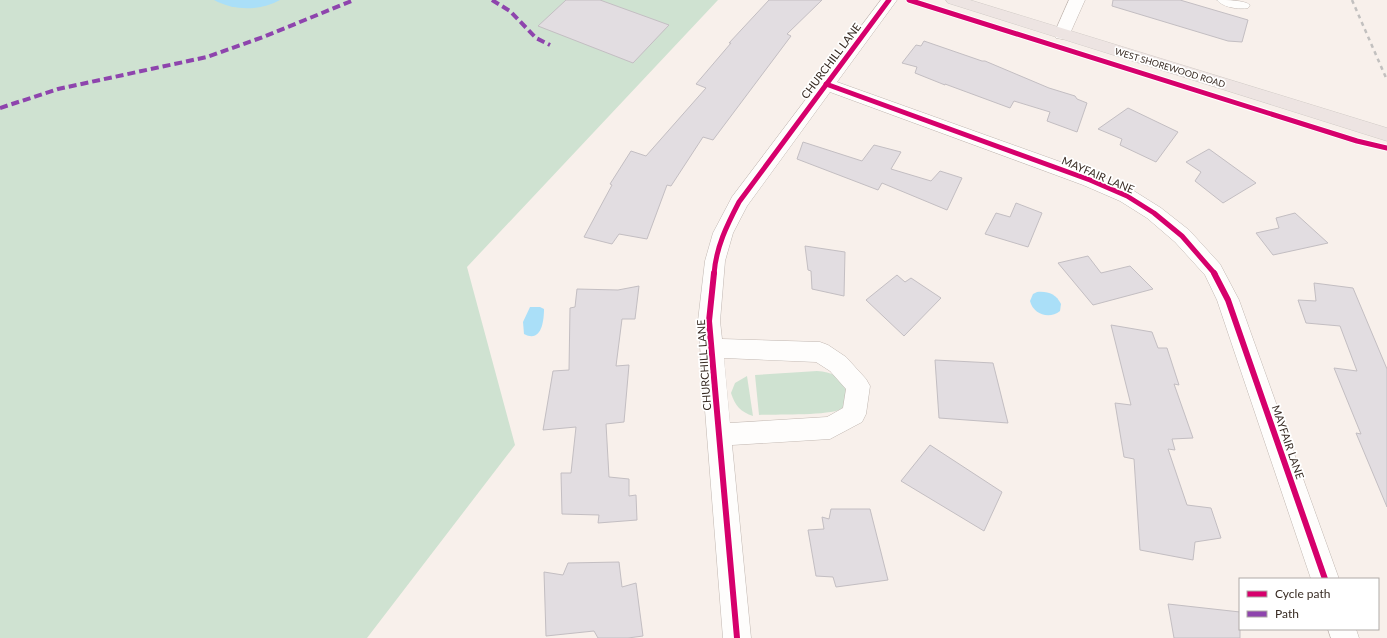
<svg xmlns="http://www.w3.org/2000/svg" width="1387" height="638" viewBox="0 0 1387 638" font-family="Lato,sans-serif">
	<style>
		.green { fill: #cfe2d1 }
		.water { fill: #aadff8 }
		.building { fill: #e2dde1; stroke: #c3bec2 }
		.lines { fill: none; stroke-linecap: round; stroke-linejoin: round }
		.minor-casing { stroke: #c1b7b1; stroke-width: 1 }
		.major-casing { stroke: #d1cbc7; stroke-width: 1 }
		.minor { fill: #fefdfc; fill-rule: evenodd }
		.major { fill: #ede4e2; fill-rule: evenodd }
		.rail { stroke: #c2c0bf; stroke-width: 2.5; stroke-dasharray: 4 4; stroke-linecap: butt }
		.quiet { stroke: #8e44ad; stroke-width: 4; stroke-dasharray: 8 4; stroke-linecap: butt }
		.cycleway-far1-casing { stroke: #fff; stroke-width: 7 }
		.cycleway-casing { stroke: #fff; stroke-width: 9 }
		.cycleway-far1 { stroke: #d6006c; stroke-width: 5 }
		.cycleway { stroke: #d6006c; stroke-width: 6 }
		.labels { text-anchor: middle; stroke-width: 3.5; stroke-linejoin: round; paint-order: stroke }
		.far-street-label { font-size: 9px; fill: #372a22; stroke: #fff }
		.street-label { font-size: 11px; fill: #372a22; stroke: #fff }
	</style>
	<rect width="100%" height="100%" fill="#f8f0eb"/>
	<g class="green">
		<polygon points="0,0 718,0 467,267 515,445 367,638 0,638"/>
		<path d="M817,371C832,372 840,376 848,389C847,395 847,405 841,409C828,416 776,414 759,415L755,375Z"/>
		<path d="M747,376L753,416C741,412 735,406 731,393L735,383Z"/>
	</g>
	<g class="water">
		<path d="M214,0H280C260,11 234,11 214,0Z"/>
		<path d="M1037,292C1048,291 1056,294 1061,304L1060,311C1049,320 1033,314 1030,301L1033,294Z"/>
		<path d="M530,307H540L544,309C544,322 541,343 524,334L523,322Z"/>
	</g>
	<g class="building">
		<polygon points="566,0 600,0 669,25 633,63 538,26"/>
		<polygon points="769,0 822,0 787,34 791,36 713,140 703,137 671,186 667,185 647,239 619,234 612,244 584,237 612,185 610,184 631,151 646,156 706,88 696,84 731,43 729,43"/>
		<polygon points="1113,0 1180,0 1248,20 1242,42 1228,41 1112,6"/>
		<polygon points="924,41 982,61 985,61 1049,88 1075,96 1077,99 1087,103 1077,132 1047,121 1050,112 1014,101 1010,108 945,84 945,85 915,73 917,67 902,63 916,45 921,46"/>
		<polygon points="1128,108 1178,132 1156,162 1120,145 1122,139 1098,129"/>
		<polygon points="803,142 862,161 874,145 901,152 891,169 931,181 940,171 962,178 947,210 882,183 878,190 797,159"/>
		<polygon points="1209,149 1256,183 1223,203 1195,181 1201,172 1186,162"/>
		<polygon points="1016,203 1042,213 1028,247 985,234 996,213 1010,217"/>
		<polygon points="1295,213 1328,243 1273,255 1256,233 1279,228 1276,218"/>
		<polygon points="805,246 845,252 844,296 812,289 811,271 808,270"/>
		<polygon points="1088,256 1101,273 1130,266 1153,289 1093,305 1058,263"/>
		<polygon points="897,275 905,282 911,278 941,298 904,336 866,300"/>
		<polygon points="1314,283 1353,288 1387,369 1387,507 1356,433 1361,434 1334,368 1357,371 1340,326 1306,323 1298,300 1316,301"/>
		<polygon points="639,286 635,319 622,319 616,366 629,365 624,422 606,424 609,477 629,479 629,496 636,495 637,520 598,523 599,515 562,514 561,473 571,473 576,427 543,430 553,371 569,370 570,308 575,307 577,289 618,290"/>
		<polygon points="1111,325 1152,332 1158,348 1167,348 1179,385 1174,384 1193,438 1172,439 1175,450 1168,449 1187,505 1211,508 1221,538 1195,542 1193,560 1140,550 1134,459 1124,457 1115,403 1131,405"/>
		<polygon points="935,360 993,363 1008,423 939,418"/>
		<polygon points="930,445 1002,492 984,531 901,481"/>
		<polygon points="831,509 870,509 888,580 836,587 833,577 816,576 808,530 824,529 822,517 829,519"/>
		<polygon points="619,562 622,587 636,583 643,636 628,638 598,638 594,631 546,636 544,572 563,575 568,563"/>
		<polygon points="1168,604 1240,612 1240,638 1174,638"/>
	</g>
	<g class="lines">
		<g class="minor-casing">
			<g id="minor">
				<path d="M881,0H897L837,82L1097,175L1134,191L1161,208L1189,230L1220,264L1239,300L1339,579H1311L1217,300L1205,275L1175,242L1147,218L1120,201L1083,185L830,92L747,206L733,233L725,261L720,321L722,339L820,342L828,345L846,357L866,379L870,386L866,414L862,422L830,439L732,445L751,638H723L698,321L705,261L713,233L732,197ZM724,358L816,362L830,371L846,389L843,408L827,417L730,423Z"/>
				<polygon points="1069,0 1085,0 1068,38 1062,39 1056,38 1054,34"/>
				<path d="M1217,0C1227,0 1244,0 1250,5L1248,8C1239,10 1222,7 1217,0Z"/>
				<polygon points="1328,629 1356,629 1359,638 1331,638"/>
			</g>
		</g>
		<g class="major-casing">
			<polygon id="major" points="946,0 970,0 1387,128 1387,141 948,3"/>
		</g>
		<use href="#minor" class="minor"/>
		<use href="#major" class="major"/>
		<polyline class="rail" points="1352,0 1387,80"/>
		<g class="quiet">
			<polyline points="492,0 510,11 536,38 550,45"/>
			<polyline points="0,108 58,89 207,57 263,37 354,0"/>
		</g>
		<g class="cycleway-far1-casing">
			<g id="cycleway-far1">
				<polyline points="909,0 1357,141 1387,148"/>
				<polyline points="826,84 1090,180 1127,196 1154,213 1182,236 1215,274"/>
				<path d="M714,274C716,247 727,225 739,202L889,0"/>
			</g>
		</g>
		<g class="cycleway-casing">
			<g id="cycleway">
				<polyline points="714,273 709,321 737,638"/>
				<polyline points="1214,273 1228,300 1325,579"/>
			</g>
		</g>
		<use href="#cycleway-far1" class="cycleway-far1"/>
		<use href="#cycleway" class="cycleway"/>
	</g>
	<g class="labels">
		<g class="far-street-label">
			<text transform="translate(1170 68) rotate(17)" y="3">WEST SHOREWOOD ROAD</text>
		</g>
		<g class="street-label">
			<text transform="translate(831 61) rotate(-53)" y="4">CHURCHILL LANE</text>
			<text transform="translate(1098 175) rotate(23)" y="4">MAYFAIR LANE</text>
			<text transform="translate(704 365) rotate(-94)" y="4">CHURCHILL LANE</text>
			<text transform="translate(1288 442) rotate(71)" y="4">MAYFAIR LANE</text>
		</g>
	</g>
	<rect x="1239" y="578" width="140" height="52" fill="#ffffff" stroke="#afaaa7"/>
	<rect x="1247" y="591" width="20" height="6" fill="#d6006c" stroke="#afaaa7"/>
	<text x="1275" y="598" font-size="12" fill="#372a22">Cycle path</text>
	<rect x="1247" y="611" width="20" height="6" fill="#8e44ad" stroke="#afaaa7"/>
	<text x="1275" y="618" font-size="12" fill="#372a22">Path</text>
</svg>
